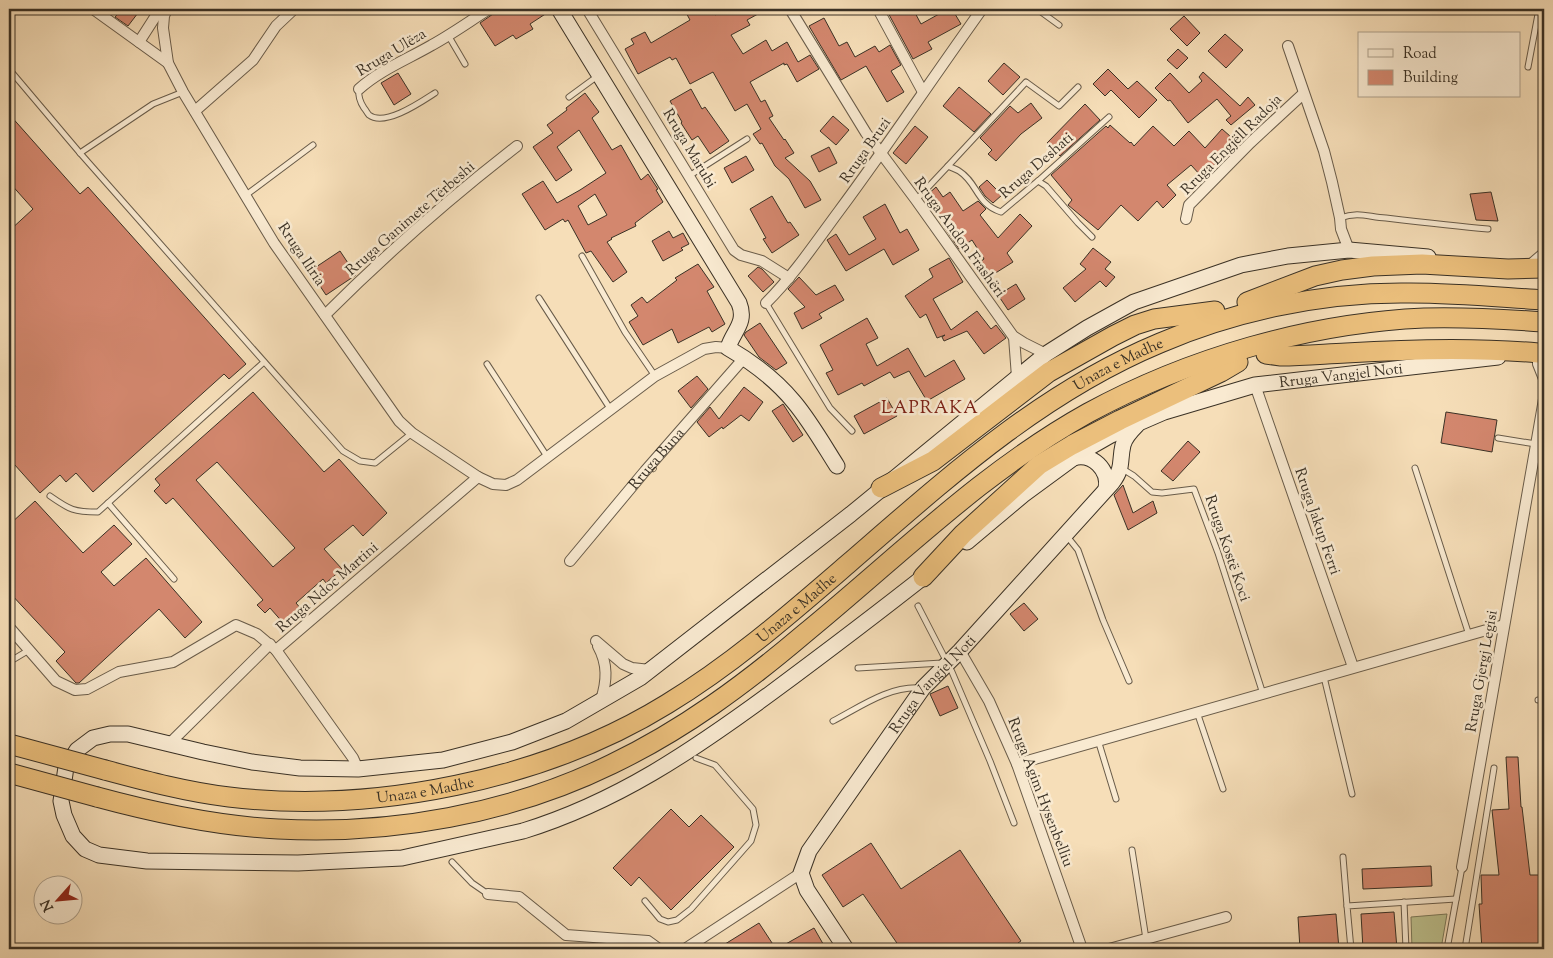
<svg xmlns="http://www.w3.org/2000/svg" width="1553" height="958" viewBox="0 0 1553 958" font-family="'Sorts Mill Goudy',serif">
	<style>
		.green { fill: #bdc18e; stroke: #7c795a }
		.building { fill: #d3876e; stroke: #3a3125; fill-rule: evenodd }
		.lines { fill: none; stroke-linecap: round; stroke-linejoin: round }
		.lane-casing { stroke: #695c4a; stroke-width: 7 }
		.street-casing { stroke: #695c4a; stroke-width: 12 }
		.secondary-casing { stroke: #3a3125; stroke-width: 17 }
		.highway-casing { stroke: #3a3125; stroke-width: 21 }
		.lane { stroke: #f9ead1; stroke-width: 5 }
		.street { stroke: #f9ead1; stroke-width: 10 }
		.secondary { stroke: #f9ead1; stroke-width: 15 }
		.highway { stroke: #ebbf7c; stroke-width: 19 }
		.highway-bridge-casing { stroke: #3a3125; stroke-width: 21; stroke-linecap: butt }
		.highway-bridge { stroke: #ebbf7c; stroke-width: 19 }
		.labels { text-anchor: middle; stroke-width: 5; stroke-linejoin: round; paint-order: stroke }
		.street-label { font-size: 15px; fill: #3a3125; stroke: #f9ead1 }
		.quarter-label { font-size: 18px; letter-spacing: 1px; fill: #7a1f14; stroke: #f9ead1 }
	</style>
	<rect width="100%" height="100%" fill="#f6deb8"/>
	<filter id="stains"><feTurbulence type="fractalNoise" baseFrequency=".004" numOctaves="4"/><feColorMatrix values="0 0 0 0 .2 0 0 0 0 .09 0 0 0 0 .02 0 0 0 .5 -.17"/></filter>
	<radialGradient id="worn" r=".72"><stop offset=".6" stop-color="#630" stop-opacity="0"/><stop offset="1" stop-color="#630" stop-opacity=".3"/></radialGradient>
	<polygon class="green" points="1447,914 1441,949 1412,949 1411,917"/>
	<g class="building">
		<polygon points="122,9 141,9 128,26 115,17"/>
		<polygon points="496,9 550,9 550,11 530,24 533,29 516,39 513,35 495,46 480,23 493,14"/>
		<polygon points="684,9 712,9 715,15 726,9 767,9 747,20 750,25 731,35 743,54 766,40 772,51 787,42 798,62 810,55 819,69 797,82 787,64 784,65 784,63 750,82 761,102 765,100 773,116 769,118 784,140 785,139 794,153 785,158 810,181 821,200 805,208 789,179 775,166 762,143 760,144 753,134 761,129 747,104 735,111 713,72 690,84 676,58 672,60 670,57 638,74 625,49 634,44 631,39 645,32 651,43 690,20"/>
		<polygon points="886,9 913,9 921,24 948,9 952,9 961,24 928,42 932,49 913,59"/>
		<polygon points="1184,16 1200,33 1187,46 1170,29"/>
		<polygon points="824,18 839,46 847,42 855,57 875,46 879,52 890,45 901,65 891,71 904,92 887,102 866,66 841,80 809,26"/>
		<polygon points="1225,34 1243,50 1226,68 1208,51"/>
		<polygon points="1178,49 1188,58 1177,69 1167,60"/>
		<polygon points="1004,63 1020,77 1003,95 988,81"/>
		<polygon points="1108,69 1128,89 1137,81 1157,100 1139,118 1111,90 1105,96 1093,84"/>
		<polygon points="1203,72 1240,106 1248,97 1255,105 1231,125 1226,120 1231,116 1217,99 1188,123 1170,100 1168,101 1155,88 1170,73 1189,93 1202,81 1199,77"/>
		<polygon points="398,73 411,94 394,105 381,83"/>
		<polygon points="959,87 991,114 974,132 943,106"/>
		<polygon points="691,89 702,109 705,107 729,141 710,154 698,136 692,140 681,123 682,122 670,101"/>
		<path d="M585,93L599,112L592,118L612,150L621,145L641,180L648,174L658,189L656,190L663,202L635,223L636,226L611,238L612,239L607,242L627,272L613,282L591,251L586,253L568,220L565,222L563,219L545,230L522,194L543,181L557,203L580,190L606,173L579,130L557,147L572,170L556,181L533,147L553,133L547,125L567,110L566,108ZM595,194L607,215L588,225L578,206Z"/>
		<polygon points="1031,103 1042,118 1021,134 996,161 988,154 992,150 980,138 1010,106 1018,113"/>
		<polygon points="1085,104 1100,120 1060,156 1047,143"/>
		<polygon points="9,114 80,194 88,187 246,364 229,379 224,374 93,492 76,473 66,482 60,475 40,493 14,464 9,468 9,412 15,407 9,400 9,231 33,209 9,182"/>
		<polygon points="833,116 849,130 836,145 820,131"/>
		<polygon points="1110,125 1130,143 1131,142 1134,146 1153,126 1174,146 1189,131 1205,148 1222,129 1239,144 1226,158 1224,157 1201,176 1191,165 1167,185 1176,195 1163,208 1157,201 1138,221 1121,205 1098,230 1068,205 1072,200 1051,175 1106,126 1108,128"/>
		<polygon points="915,126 928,137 906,164 893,153"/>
		<polygon points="829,147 837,163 819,172 811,156"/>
		<polygon points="746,156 754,170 732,183 724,168"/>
		<polygon points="987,180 1002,195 993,203 985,196 979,187"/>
		<polygon points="936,187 943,197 950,192 963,211 978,201 986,209 980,215 998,238 1020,214 1032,226 1007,253 1013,262 986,279 977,264 984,259 972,240 959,249 943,225 944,224 926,196"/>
		<polygon points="1491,192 1498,221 1476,220 1470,194"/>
		<polygon points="772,196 788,223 790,222 799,235 772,253 763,239 766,238 750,209"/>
		<polygon points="885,204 900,233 907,229 919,250 893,265 884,249 846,271 827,240 836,234 849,255 876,239 863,217"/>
		<polygon points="669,231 673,238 683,233 689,244 681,248 683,250 663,261 652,241"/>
		<polygon points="1093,248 1111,262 1105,269 1115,277 1106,287 1100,281 1075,302 1063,288 1086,269 1080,264"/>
		<polygon points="340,251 356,275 326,295 310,271"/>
		<polygon points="949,258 963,282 933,299 951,330 977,311 991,329 996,325 1006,338 984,354 967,331 944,341 942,337 945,335 937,338 926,314 920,318 905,296 933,277 929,269"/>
		<polygon points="698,264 714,287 707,291 725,324 712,332 709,327 678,343 672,329 643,345 629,322 638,316 631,305 642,297 647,303 677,280 675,278"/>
		<polygon points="758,267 762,269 774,282 763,292 748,276"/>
		<polygon points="799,277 816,295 835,285 844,300 819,314 822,318 802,329 794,313 805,307 788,289"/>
		<polygon points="1016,284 1025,299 1008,310 998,295"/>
		<polygon points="867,318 878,338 866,344 877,366 908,348 925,377 954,360 965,379 927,401 909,371 894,378 890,372 864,386 862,383 838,395 826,373 833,370 820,345"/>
		<polygon points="760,323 787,363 776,370 759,357 744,335 746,332"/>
		<polygon points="697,376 708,389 691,408 678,391"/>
		<polygon points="744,387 763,402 749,421 741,415 723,429 722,427 709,437 697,422 710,407 719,419"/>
		<path d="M253,392L324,472L339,459L387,513L363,536L353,525L324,549L342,569L326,583L323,579L296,603L302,610L285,625L270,608L265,613L257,605L263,600L173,498L166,504L154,491L160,485L155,479ZM217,462L295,548L273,567L196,480Z"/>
		<polygon points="887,398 897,416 864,434 854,416"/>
		<polygon points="783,404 803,435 793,442 772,411"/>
		<polygon points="1446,412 1497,420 1492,452 1441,443"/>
		<polygon points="1188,441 1200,452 1173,481 1161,471"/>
		<polygon points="1123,485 1133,513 1153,501 1157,513 1128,530 1114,495"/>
		<polygon points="35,501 83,553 114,525 132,544 101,572 114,586 146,558 202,622 185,638 159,609 79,683 76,683 56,661 65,652 9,592 9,525"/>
		<polygon points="1024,603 1038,619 1024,631 1010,614"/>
		<polygon points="948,686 958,708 940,716 930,694"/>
		<polygon points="1506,757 1518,757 1521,807 1522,807 1530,875 1544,875 1544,949 1482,949 1479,904 1482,904 1481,875 1499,875 1492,810 1509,809"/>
		<polygon points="671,809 689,827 701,815 734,847 671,910 639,877 631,886 613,868"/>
		<polygon points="871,843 901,889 960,850 1021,941 1018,943 1022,949 933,949 930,945 924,949 901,949 863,894 843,907 822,875"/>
		<polygon points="1431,866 1432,886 1363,889 1362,869"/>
		<polygon points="1394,912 1397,949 1363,949 1361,914"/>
		<polygon points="1336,914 1339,949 1300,949 1298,917"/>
		<polygon points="759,923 776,949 717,949"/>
		<polygon points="814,928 826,949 777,949"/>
	</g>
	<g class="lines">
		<g class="lane-casing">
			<g id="lane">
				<polyline points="1037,9 1059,25"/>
				<polyline points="448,35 465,64"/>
				<polyline points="1528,67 1539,9"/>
				<polyline points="9,69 80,153 343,451 360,461 375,463 412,433"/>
				<path d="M359,89C358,96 360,102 364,108C366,110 367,113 369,115C385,127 421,102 435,93"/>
				<polyline points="569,97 599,75"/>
				<polyline points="80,153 153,104 183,92"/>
				<polyline points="948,166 1026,82 1059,106 1078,87"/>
				<polyline points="689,176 747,139"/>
				<polyline points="1038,181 1046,186 1078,223 1092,237"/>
				<polyline points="246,195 313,145"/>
				<path d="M916,200L948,166C952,168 956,169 959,171C978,183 976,204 1001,212L1038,181L1109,117"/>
				<path d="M1340,218C1359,211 1368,217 1386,218C1420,222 1454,226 1488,229"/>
				<polyline points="582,256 625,332 655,376"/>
				<polyline points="539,298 611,410"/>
				<polyline points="766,303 830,408 852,431"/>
				<polyline points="487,364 548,458"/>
				<polyline points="1498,438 1536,444"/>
				<polyline points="1121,468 1134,476 1152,492 1162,493 1194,489 1218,553 1263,694"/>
				<polyline points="1415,468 1469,635"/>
				<path d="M50,496C70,510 74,512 98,512L264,362"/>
				<polyline points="108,503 174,579"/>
				<polyline points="1066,535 1078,550 1103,620 1129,681"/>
				<polyline points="918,606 952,672 990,761 1014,823"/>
				<polyline points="9,662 29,650"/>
				<polyline points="858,668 942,663"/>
				<polyline points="1324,677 1352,794"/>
				<polyline points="1538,700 1544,700"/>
				<polyline points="1197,712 1223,789"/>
				<path d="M833,721C860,707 889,686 920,688"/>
				<polyline points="1098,740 1116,799"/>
				<polyline points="1132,850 1146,939"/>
				<polyline points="1343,857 1347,906"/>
				<polyline points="452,862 472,883 488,894"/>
				<polyline points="645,901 660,919 668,922 677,920 691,909 751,841 756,825 753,809 715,765 696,758"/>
				<polyline points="1404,902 1406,949"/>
				<polyline points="1351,949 1347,906 1456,899"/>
				<polyline points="1447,949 1462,867"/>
				<polyline points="1465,949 1494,768"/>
			</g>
		</g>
		<g class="street-casing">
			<g id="street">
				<polyline points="93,9 168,63"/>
				<polyline points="167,9 164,16 163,28 168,63 183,92 274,243 399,421 412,433 478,477 493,484 506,485 517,480 655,376 704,349 716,347 728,348"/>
				<polyline points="587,9 734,250 741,255 762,261 789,278"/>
				<polyline points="790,9 866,133 916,200 1013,336 1024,343 1046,354"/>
				<polyline points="878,9 923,92"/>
				<polyline points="139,42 157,14 162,9"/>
				<polyline points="1288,46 1324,151 1332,182 1340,218 1341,229 1349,250"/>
				<path d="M359,89C380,70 408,59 432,45C452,34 470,21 489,9"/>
				<polyline points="195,111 253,60 276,26 294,9"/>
				<polyline points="1186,219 1189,205 1194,200 1250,143 1303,94"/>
				<polyline points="1530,265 1544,253"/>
				<path d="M766,303C794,275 816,242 839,211C888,145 934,76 982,9"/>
				<path d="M325,315C385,255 450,198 517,146"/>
				<polyline points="1014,337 1017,377"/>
				<polyline points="1538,353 1538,364 1544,379"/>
				<polyline points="1255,385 1353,667"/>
				<path id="s1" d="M570,561L645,471L744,358"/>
				<polyline points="9,627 56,681 75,690 87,689 119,672 173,662 236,625 257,634 276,650 353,758 358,769"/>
				<polyline points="596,641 623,664 632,668 650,670"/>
				<path d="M598,646C608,664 607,681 601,700"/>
				<polyline points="276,650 478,477"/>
				<polyline points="960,651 989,701 1017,764 1082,949"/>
				<polyline points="169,744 270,644"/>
				<polyline points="1017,764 1504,625"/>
				<polyline points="1462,867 1544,399"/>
				<polyline points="488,894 519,897 566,935 648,941 659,949"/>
				<polyline points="685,949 801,873"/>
				<polyline points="1109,949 1226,917"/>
			</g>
		</g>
		<g class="secondary-casing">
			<g id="secondary">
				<path d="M559,9L739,303C747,323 733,331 728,348C752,362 776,380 794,402C810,421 823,444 837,466"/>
				<path d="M1073,458C1092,452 1110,470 1106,489"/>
				<path id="s2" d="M967,542L1023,495L1083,451L1111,435L1164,412L1255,385L1498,357"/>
				<path d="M931,571C879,612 825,653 771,693C692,751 617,802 523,831L402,858L298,863L147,861L99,855L85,849L73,836L64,815L61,801L66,767L77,750L93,738L110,734H128L203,752L252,762L300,768L358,769L443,760L512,742L566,721L640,678L851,514L1046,354L1087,328L1134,302L1241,265L1288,256L1349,250L1428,257"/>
				<path id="s3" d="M846,949L807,890L801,873L809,851L923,688L960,651L1112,483C1124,467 1119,462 1123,445C1125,437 1132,430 1137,425"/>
			</g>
		</g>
		<g class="highway-casing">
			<g id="highway">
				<polyline points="1247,302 1315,276 1342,270 1373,266 1422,264 1508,269 1544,268"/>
				<path d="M1266,354L1281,356C1303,356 1324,354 1346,353C1410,349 1474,347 1538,353"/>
				<polyline points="881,488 933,461 1049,372 1113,336 1135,325 1154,319 1215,311"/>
				<polyline points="923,577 963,534 1039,465 1072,445 1120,420 1221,372 1238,362"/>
				<path id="s4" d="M105,770C146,781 187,792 229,797C373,814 544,780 667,704C733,664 791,613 849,563C946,479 1040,393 1160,343C1235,311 1320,293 1401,293C1449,292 1496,297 1544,300"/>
				<path d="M97,797C156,813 217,826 278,829C391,835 510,814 612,764C683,730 745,684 804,634C897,558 982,472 1088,413C1189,358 1309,323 1424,318C1464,317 1504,319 1544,322"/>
			</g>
		</g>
		<use href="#lane" class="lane"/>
		<use href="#street" class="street"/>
		<use href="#secondary" class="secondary"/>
		<use href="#highway" class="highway"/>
		<g class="highway-bridge-casing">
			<g id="highway-bridge">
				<polyline points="9,744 105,770"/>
				<polyline points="9,773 97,797"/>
			</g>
		</g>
		<use href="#highway-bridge" class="highway-bridge"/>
	</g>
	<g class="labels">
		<g class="street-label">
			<text transform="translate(391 52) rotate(-31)" y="5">Rruga Ulëza</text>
			<text transform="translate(1231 144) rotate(-45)" y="5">Rruga Engjëll Radoja</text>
			<text transform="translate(690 148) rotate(59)" y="5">Rruga Marubi</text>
			<text transform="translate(865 150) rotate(-55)" y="5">Rruga Bruzi</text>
			<text transform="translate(1036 165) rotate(-41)" y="5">Rruga Deshati</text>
			<text transform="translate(410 218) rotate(-41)" y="5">Rruga Ganimete Tërbeshi</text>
			<text transform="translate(960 237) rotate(54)" y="5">Rruga Andon Frashëri</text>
			<text transform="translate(302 254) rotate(56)" y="5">Rruga Iliria</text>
			<text dy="5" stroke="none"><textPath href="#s4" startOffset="1149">Unaza e Madhe</textPath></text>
			<text dy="5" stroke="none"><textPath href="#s2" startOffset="419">Rruga Vangjel Noti</textPath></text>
			<text dy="5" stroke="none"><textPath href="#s1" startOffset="134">Rruga Buna</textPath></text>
			<text transform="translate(1318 521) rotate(71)" y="5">Rruga Jakup Ferri</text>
			<text transform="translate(1228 548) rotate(71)" y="5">Rruga Kostë Koci</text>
			<text transform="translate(327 587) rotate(-41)" y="5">Rruga Ndoc Martini</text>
			<text dy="5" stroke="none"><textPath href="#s4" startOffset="744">Unaza e Madhe</textPath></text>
			<text transform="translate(1481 671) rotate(-80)" y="5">Rruga Gjergj Legisi</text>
			<text dy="5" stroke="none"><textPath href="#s3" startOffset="320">Rruga Vangjel Noti</textPath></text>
			<text dy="5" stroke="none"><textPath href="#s4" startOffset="324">Unaza e Madhe</textPath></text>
			<text transform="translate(1041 792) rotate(69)" y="5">Rruga Agim Hysenbelliu</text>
		</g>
		<g class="quarter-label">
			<text x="930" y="413">LAPRAKA</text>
		</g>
	</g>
	<rect width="1553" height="958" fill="none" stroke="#f6deb8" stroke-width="30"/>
	<rect x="10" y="10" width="1533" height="938" fill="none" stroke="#3a3125" stroke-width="2.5"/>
	<rect x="15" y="15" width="1523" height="928" fill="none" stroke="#3a3125"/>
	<rect x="1358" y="32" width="162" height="65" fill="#f9ead1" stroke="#ada08c"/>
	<rect x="1368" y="49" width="25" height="8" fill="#f9ead1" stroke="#ada08c"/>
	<text x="1403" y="58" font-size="15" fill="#3a3125">Road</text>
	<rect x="1368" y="70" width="25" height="15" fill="#d3876e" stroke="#ada08c"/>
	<text x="1403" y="82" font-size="15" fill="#3a3125">Building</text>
	<g transform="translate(58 900) rotate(243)"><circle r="24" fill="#f9ead1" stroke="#ada08c"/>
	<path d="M0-4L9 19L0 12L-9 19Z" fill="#8f2418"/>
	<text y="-8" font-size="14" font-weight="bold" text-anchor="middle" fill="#3a3125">N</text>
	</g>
	<rect width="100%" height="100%" filter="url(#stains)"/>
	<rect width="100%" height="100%" fill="url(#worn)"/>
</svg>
